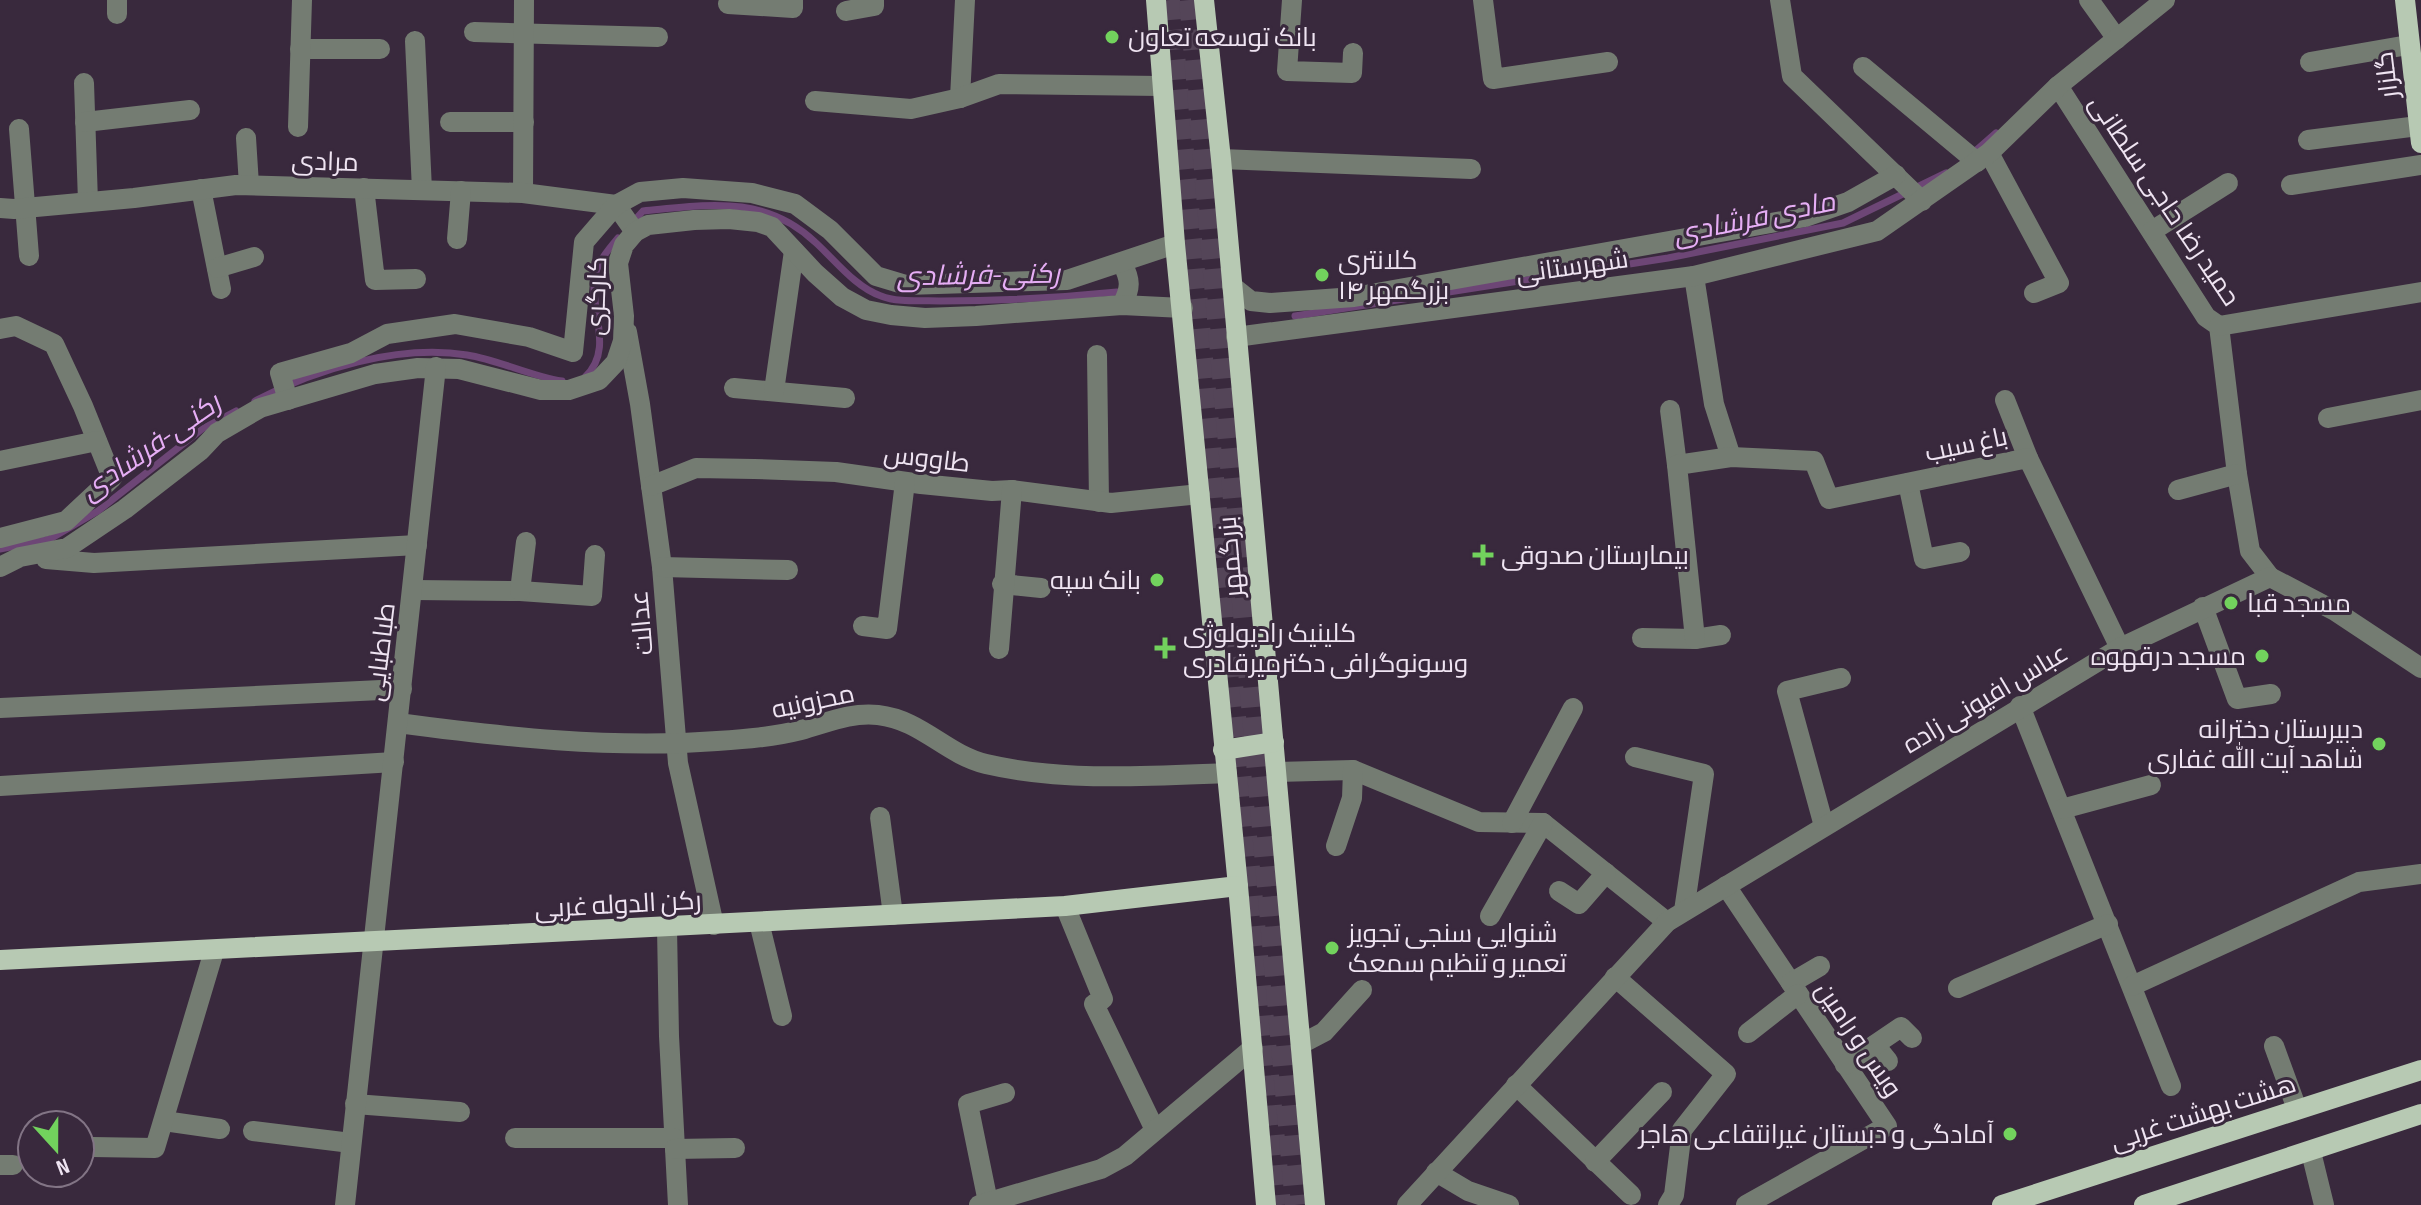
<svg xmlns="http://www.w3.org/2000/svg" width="2421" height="1205" viewBox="0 0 2421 1205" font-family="'Sofia Sans Condensed',Cairo,sans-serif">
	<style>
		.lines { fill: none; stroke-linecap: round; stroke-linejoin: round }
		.stream { stroke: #6d4676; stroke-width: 7 }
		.major-tunnel { stroke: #544558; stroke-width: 20; stroke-dasharray: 20 10; stroke-linecap: butt }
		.minor { stroke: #747c72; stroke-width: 20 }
		.major { stroke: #b7c9b3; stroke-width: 20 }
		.poi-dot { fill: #72d25d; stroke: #39293d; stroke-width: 3 }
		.labels { text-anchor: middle; stroke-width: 6; stroke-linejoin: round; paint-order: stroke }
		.poi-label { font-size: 26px; fill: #efe4f2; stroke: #39293d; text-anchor: start }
		.street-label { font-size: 26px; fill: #efe4f2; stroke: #39293d }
		.water-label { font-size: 28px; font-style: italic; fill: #e6aef5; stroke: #39293d }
	</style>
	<rect width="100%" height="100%" fill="#39293d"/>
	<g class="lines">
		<g class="stream">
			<polyline points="1972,154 1996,133"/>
			<path d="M632,223L643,211C707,205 764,194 815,242C835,260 855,287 881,296C898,303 923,300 941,301C1000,301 1058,298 1117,292"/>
			<polyline points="1295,316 1668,258 1843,223 1946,173"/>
			<path d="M585,377C613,351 592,314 594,281C596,264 607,251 618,238"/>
			<path d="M255,401C315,369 399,344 467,355C499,360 530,376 562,381"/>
			<polyline points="0,549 50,539 98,511 202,429 236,411"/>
		</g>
		<g class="major-tunnel">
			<polyline points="1170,0 1281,1205"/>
			<polyline points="1189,0 1295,1205"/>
		</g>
		<g class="minor">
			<polyline points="1292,0 1287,71 1352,73 1353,53"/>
			<polyline points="1483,0 1493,79 1608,62"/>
			<polyline points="1780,0 1792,76 1922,201"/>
			<polyline points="2089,0 2117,39"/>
			<polyline points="728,4 793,8 793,0"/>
			<polyline points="846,11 874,6 874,0"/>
			<polyline points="117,14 117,0"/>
			<polyline points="474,32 658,37"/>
			<polyline points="415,41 422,190"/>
			<polyline points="300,49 380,49"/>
			<polyline points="2310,62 2408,45"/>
			<polyline points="1863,67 1977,162"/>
			<polyline points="84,83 88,202"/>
			<polyline points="2058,86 2206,317 2219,326 2237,474 2250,551 2270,577"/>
			<polyline points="960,98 965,0"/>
			<polyline points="815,101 911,109 960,98 999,84 1161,86"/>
			<polyline points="85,122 190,110"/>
			<polyline points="450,122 524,122"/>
			<polyline points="298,127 302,0"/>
			<polyline points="19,129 29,256"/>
			<polyline points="246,138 249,185"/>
			<polyline points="2308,140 2418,126"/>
			<polyline points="1989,153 2059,283 2034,293"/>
			<polyline points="1221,159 1471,169"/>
			<polyline points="2291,185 2421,165"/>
			<polyline points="364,188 375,280 416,279"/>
			<polyline points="201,189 221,289"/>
			<polyline points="523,193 524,0"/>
			<polyline points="0,208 14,209 134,198 236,185 523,193 616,205 635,232"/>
			<polyline points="2152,231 2228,183"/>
			<polyline points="457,239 461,191"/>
			<path d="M1122,263C1131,280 1131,288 1122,305"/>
			<polyline points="217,268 254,257"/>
			<polyline points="1694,276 1714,404 1731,457"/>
			<polyline points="1232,286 1251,301 1270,303 1354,297 1805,217 1848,202 1896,175"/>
			<polyline points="2219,326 2421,292"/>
			<polyline points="0,329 16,326 54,344 83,406 112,478 66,521 0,538"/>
			<polyline points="627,332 640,404 662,567 678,763 714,925"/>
			<polyline points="1236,337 1694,276 1877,231 1989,153 2058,86 2165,0"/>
			<polyline points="1097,355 1099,502"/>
			<polyline points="734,388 845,398"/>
			<polyline points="774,391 794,251"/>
			<polyline points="288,400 280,373 351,353 387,334 455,324 529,337 573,352 584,242 616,205 640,192 683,188 752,193 795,204 830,230 876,276 906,285 1067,280 1175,244"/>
			<polyline points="2005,400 2028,458"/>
			<polyline points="1670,410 1677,465"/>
			<polyline points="2328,418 2421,400"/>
			<polyline points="0,461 97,441"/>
			<polyline points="1908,483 1924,559 1960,552"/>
			<polyline points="651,486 696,468 754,469 836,472 921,484 992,491 1012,490 1111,503 1200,494"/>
			<polyline points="2178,490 2237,474"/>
			<polyline points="46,559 94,563 417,545"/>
			<polyline points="0,567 20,557 67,548 125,509 201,450 217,433 260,408 375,374 418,368 459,369 541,390 569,390 599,380 616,362 623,341 624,316 618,263 624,245 635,232 648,225 694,220 729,219 758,222 772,227 815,273 842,297 866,310 891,315 925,318 976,316 1122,305 1183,308"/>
			<polyline points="662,567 788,570"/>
			<polyline points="1002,584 1041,588"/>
			<polyline points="414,590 520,591 592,596 595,555"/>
			<polyline points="520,591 526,542"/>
			<polyline points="2203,607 2237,699 2271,694"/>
			<polyline points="863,626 887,629 905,482"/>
			<polyline points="1642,638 1695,639 1721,635"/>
			<polyline points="1695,639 1677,465 1731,457 1814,461 1829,499 2028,458 2120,648"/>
			<polyline points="999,649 1012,490"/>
			<polyline points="2020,706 2171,1086"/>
			<polyline points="0,708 402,689"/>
			<path d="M398,723C503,737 611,749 717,741C746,739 773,737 801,730C827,723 850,712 878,715C922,720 945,754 986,764C1063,782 1149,776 1227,773"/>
			<polyline points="1635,757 1704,774 1684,911"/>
			<polyline points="1277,772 1353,770 1479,822 1543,823 1667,922"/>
			<polyline points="0,786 394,762"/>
			<polyline points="2062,809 2151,785"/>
			<polyline points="880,817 893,915"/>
			<polyline points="1512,823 1573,708"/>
			<polyline points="1824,826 1787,691 1841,678"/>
			<polyline points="1336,846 1352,798 1353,770"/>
			<polyline points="1726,886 1887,1126 1746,1205"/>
			<polyline points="1559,891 1579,904 1606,873"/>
			<polyline points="1065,906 1103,999 1094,1004 1155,1130"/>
			<polyline points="1490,916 1543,823"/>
			<polyline points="759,922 782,1016"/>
			<polyline points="667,928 669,1036 678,1205"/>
			<polyline points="1615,977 1726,1074 1682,1130 1674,1195 1668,1205"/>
			<polyline points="1791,983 1820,966"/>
			<polyline points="2132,986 2359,882 2421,874"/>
			<polyline points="1958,988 2108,924"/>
			<polyline points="1748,1033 1798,994"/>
			<polyline points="1303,1043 1324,1032 1362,990"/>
			<polyline points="1875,1045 1888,1061"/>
			<polyline points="2274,1046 2297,1109"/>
			<polyline points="1845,1065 1901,1027 1912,1038"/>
			<polyline points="1516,1085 1631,1195"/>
			<polyline points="355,1104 460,1112"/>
			<polyline points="164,1121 220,1129"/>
			<polyline points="253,1131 351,1143"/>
			<polyline points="515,1138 674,1138"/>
			<polyline points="92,1147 155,1148 214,951"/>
			<polyline points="675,1149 735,1148"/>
			<polyline points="2311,1152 2324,1205"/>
			<polyline points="1595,1162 1662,1092"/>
			<polyline points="0,1165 13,1165"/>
			<polyline points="1436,1172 1468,1191 1509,1205"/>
			<polyline points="988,1202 968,1104 1005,1093"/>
			<polyline points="345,1205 436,367"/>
			<polyline points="979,1205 1101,1169 1125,1156 1253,1048"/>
			<polyline points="1407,1205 1667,922 2120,648 2270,577 2335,611 2421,668"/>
		</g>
		<g class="major">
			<polyline points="1156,0 1175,244 1238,886 1266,1205"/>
			<polyline points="1204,0 1221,159 1315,1205"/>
			<polyline points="2405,0 2421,143"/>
			<polyline points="1223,750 1274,742"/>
			<polyline points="0,960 1065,906 1238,886"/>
			<polyline points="2002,1205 2421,1070"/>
			<polyline points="2144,1205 2421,1114"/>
		</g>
	</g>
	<g class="poi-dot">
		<circle cx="1112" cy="37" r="8"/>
		<circle cx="1322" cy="275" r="8"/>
		<path d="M1479 543h8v8h8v8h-8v8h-8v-8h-8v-8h8z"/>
		<circle cx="1157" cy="580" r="8"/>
		<circle cx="2231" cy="603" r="8"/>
		<path d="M1161 636h8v8h8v8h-8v8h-8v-8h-8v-8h8z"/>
		<circle cx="2262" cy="656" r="8"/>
		<circle cx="2379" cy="744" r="8"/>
		<circle cx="1332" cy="948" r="8"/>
		<circle cx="2010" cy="1134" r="8"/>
	</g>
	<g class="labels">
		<g class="poi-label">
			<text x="1128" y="46">بانک توسعه تعاون</text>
			<text x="1338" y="269">کلانتری<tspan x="1338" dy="30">۱۴ بزرگمهر</tspan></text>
			<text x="1501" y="564">بیمارستان صدوقی</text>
			<text x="1141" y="589" text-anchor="end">بانک سپه</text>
			<text x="2247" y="612">مسجد قبا</text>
			<text x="1183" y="642">کلینیک رادیولوژی<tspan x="1183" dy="30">وسونوگرافی دکترمیرقادری</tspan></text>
			<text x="2246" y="665" text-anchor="end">مسجد درقهوه</text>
			<text x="2363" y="738" text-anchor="end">دبیرستان دخترانه<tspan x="2363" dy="30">شاهد آیت الله غفاری</tspan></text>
			<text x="1348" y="942">شنوایی سنجی تجویز<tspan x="1348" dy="30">تعمیر و تنظیم سمعک</tspan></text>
			<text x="1994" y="1143" text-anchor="end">آمادگی و دبستان غیرانتفاعی هاجر</text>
		</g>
		<g class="street-label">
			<text transform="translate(2386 75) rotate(-97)" y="9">گلزار</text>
			<text transform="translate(325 161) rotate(2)" y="9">مرادی</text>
			<text transform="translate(2165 200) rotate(56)" y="9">حمید رضا حاجی سلطانی</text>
			<text transform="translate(1572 266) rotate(-8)" y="9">شهرستانی</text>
			<text transform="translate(596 296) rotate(-88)" y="9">کارگری</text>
			<text transform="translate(1966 444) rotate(-12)" y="9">باغ سیب</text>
			<text transform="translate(927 458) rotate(7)" y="9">طاووس</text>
			<text transform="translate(1230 557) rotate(-95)" y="9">بزرگمهر</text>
			<text transform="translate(641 623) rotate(-95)" y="9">عدالت</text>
			<text transform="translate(380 652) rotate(-83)" y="9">طباطبایی</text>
			<text transform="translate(1985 698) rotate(-31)" y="9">عباس افیونی زاده</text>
			<text transform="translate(813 701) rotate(-12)" y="9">محزونیه</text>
			<text transform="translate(618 904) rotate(-3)" y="9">رکن الدوله غربی</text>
			<text transform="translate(1859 1039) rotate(56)" y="9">ویس و رامین</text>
			<text transform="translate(2203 1112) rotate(-18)" y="9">هشت بهشت غربی</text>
		</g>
		<g class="water-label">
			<text transform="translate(1754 217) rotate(-12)" y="10">مادی فرشادی</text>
			<text transform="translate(978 274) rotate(-1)" y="10">رکنی-فرشادی</text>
			<text transform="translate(150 446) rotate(-35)" y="10">رکنی-فرشادی</text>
		</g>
	</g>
	<g transform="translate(56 1149) rotate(159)"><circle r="38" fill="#39293d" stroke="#827485" stroke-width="2"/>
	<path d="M0-6L14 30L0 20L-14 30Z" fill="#72d25d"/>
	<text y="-12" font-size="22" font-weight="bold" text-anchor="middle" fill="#efe4f2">N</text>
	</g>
</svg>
